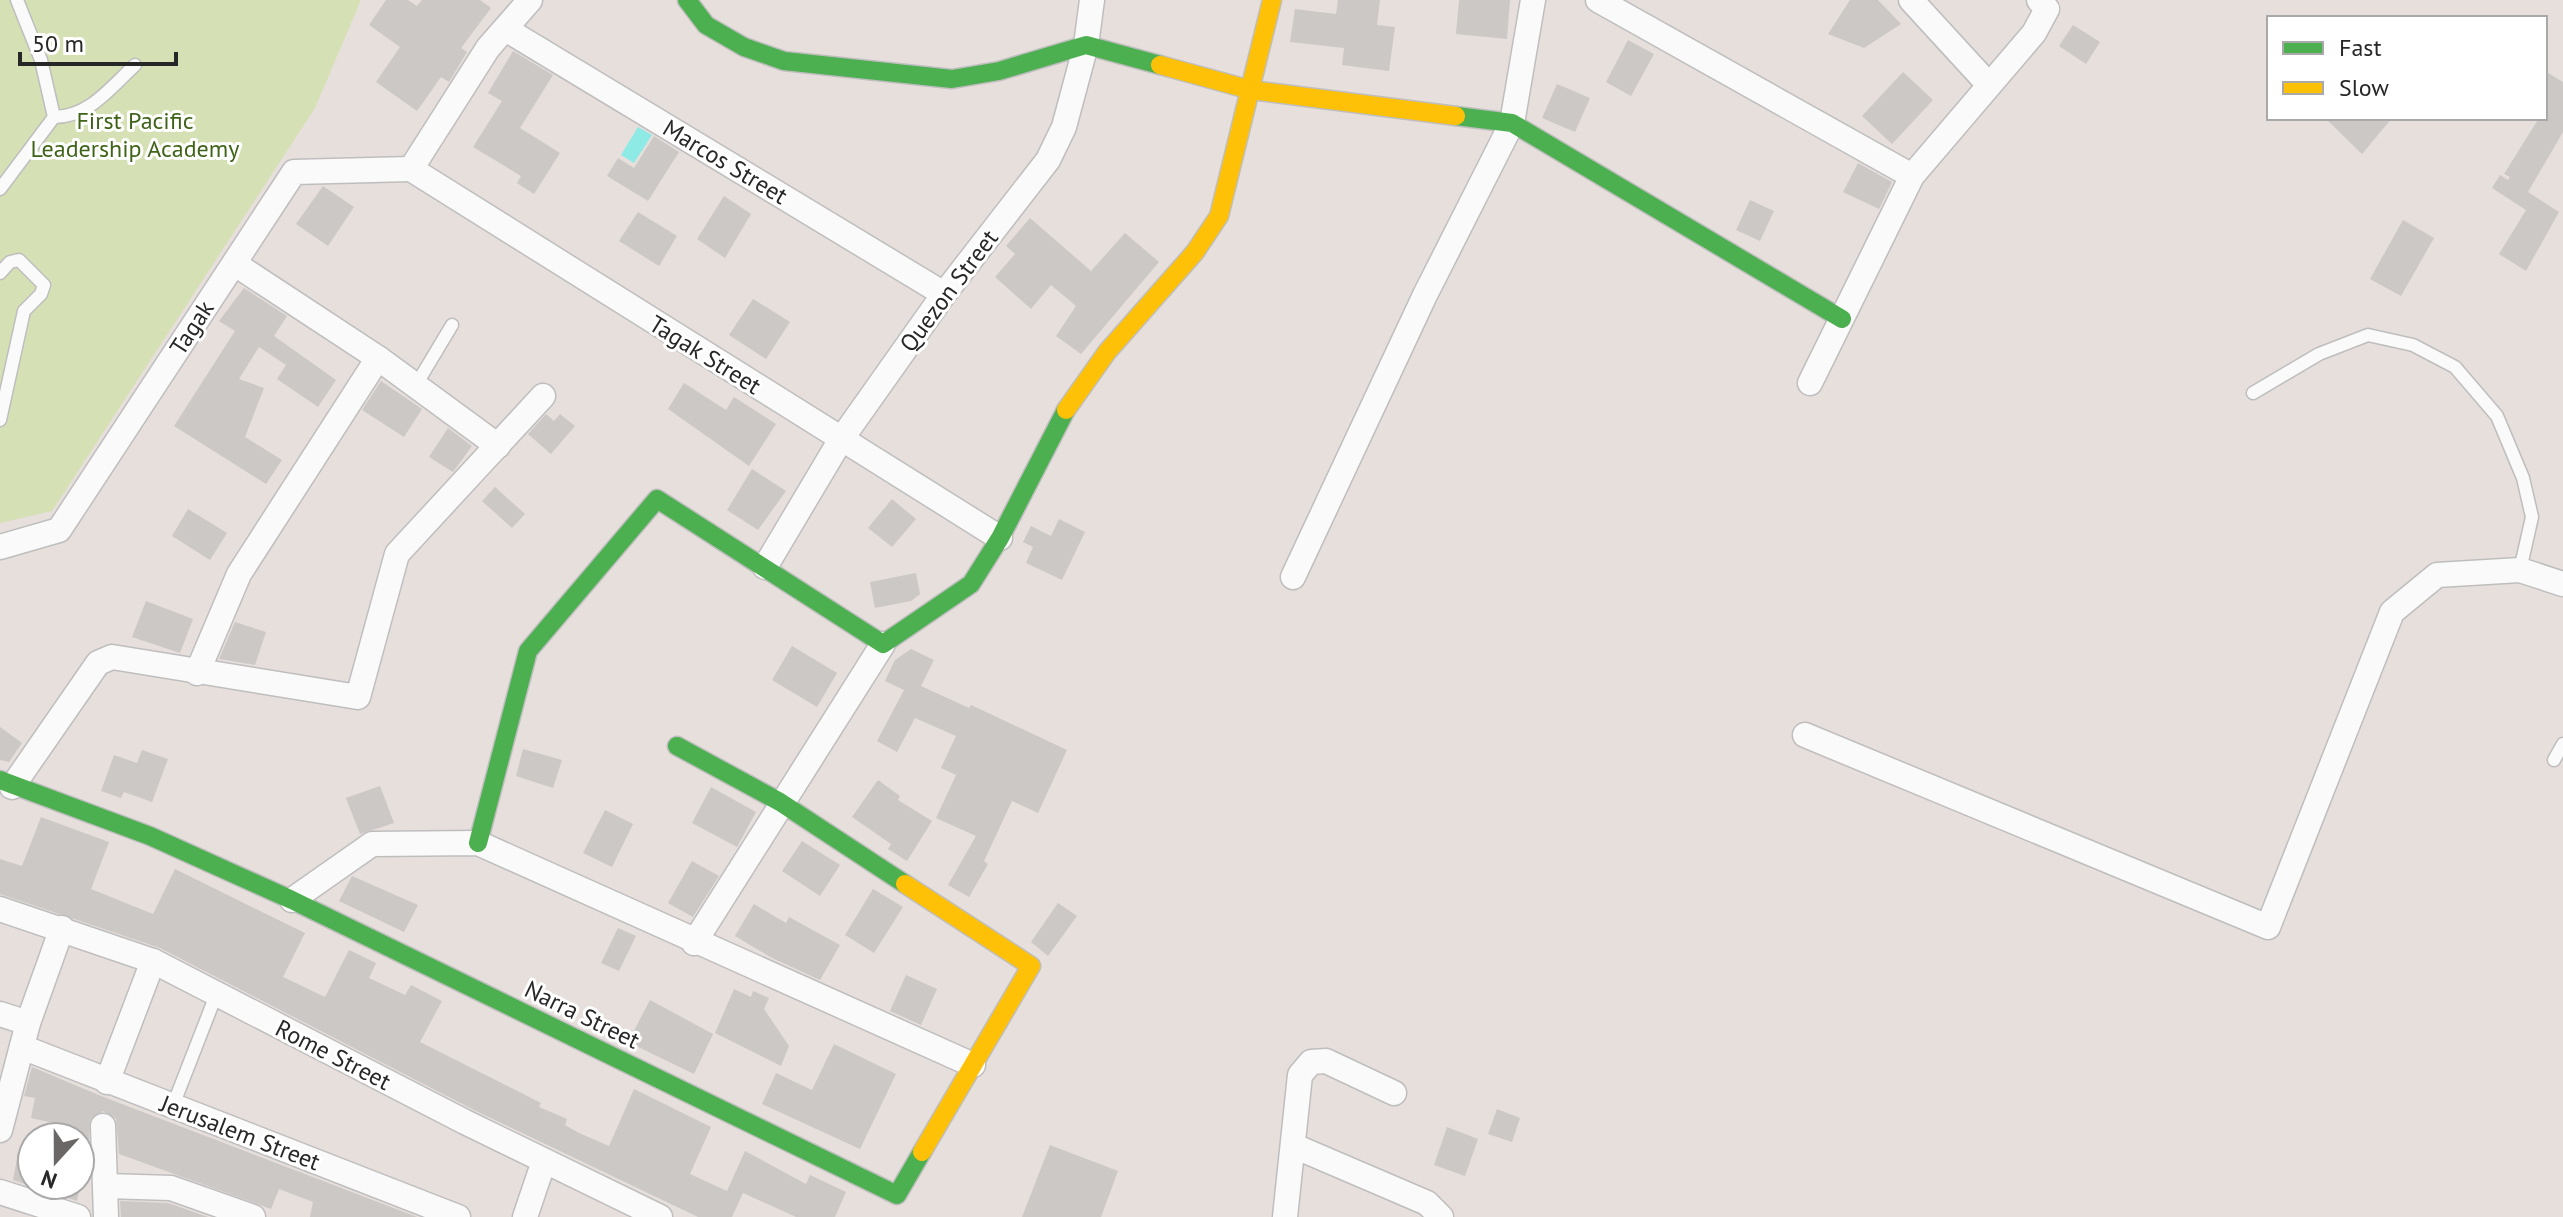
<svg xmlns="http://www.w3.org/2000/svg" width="2563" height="1217" viewBox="0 0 2563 1217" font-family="'PT Sans',sans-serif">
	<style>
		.green { fill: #d5e1b4 }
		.water { fill: #8eeae5 }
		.building { fill: #ccc8c6 }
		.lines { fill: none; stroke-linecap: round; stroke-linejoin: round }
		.lane-casing { stroke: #bfbebe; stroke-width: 15 }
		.street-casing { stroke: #bfbebe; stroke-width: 27 }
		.fast-casing { stroke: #bfbebe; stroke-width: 21 }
		.slow-casing { stroke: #bfbebe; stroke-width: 21 }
		.lane { stroke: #fbfafa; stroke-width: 12 }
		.street { stroke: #fbfafa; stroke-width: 24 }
		.fast { stroke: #4caf50; stroke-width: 18 }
		.slow { stroke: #ffc107; stroke-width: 18 }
		.labels { text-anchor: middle; stroke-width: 6; stroke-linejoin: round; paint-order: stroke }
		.park-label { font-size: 24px; fill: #3f6318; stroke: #fff }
		.street-label { font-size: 24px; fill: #272727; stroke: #fff }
	</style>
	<rect width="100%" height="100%" fill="#e6dfdc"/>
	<polygon class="green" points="0,0 361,0 315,108 52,511 0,523"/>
	<polygon class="water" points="638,127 652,135 634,163 621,155"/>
	<g class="building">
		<polygon points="386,0 408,0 417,6 422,0 480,0 491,8 461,48 467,52 449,82 441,77 417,111 376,82 400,47 369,25"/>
		<polygon points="1338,0 1380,0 1377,25 1395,27 1389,71 1342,65 1344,48 1290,42 1295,9 1336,14"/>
		<polygon points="1459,0 1510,0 1507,39 1456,34"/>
		<polygon points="1850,0 1878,0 1901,24 1864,48 1828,34"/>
		<polygon points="2073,25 2100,42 2086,64 2059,46"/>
		<polygon points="1628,40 1654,54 1631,96 1606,82"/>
		<polygon points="513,51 553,75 520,128 560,153 534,194 517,183 521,176 473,147 502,101 488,93"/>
		<polygon points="2545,71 2563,82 2563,132 2528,192 2559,212 2526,271 2499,254 2526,210 2492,188 2500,175 2508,180 2510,177 2504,174 2539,118 2545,118"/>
		<polygon points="1903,72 1933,100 1892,144 1862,116"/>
		<polygon points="1557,84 1590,98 1575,132 1542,118"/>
		<polygon points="2325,118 2392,118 2362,154"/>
		<polygon points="654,136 679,152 648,201 607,176 618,158 634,168"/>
		<polygon points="1858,163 1892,182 1879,209 1843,192"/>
		<polygon points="323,186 354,207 328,246 296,224"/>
		<polygon points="724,196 751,214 725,258 697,239"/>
		<polygon points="1750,200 1774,211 1760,241 1736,230"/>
		<polygon points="638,212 677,236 659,266 619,241"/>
		<polygon points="1030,218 1091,271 1125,233 1159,262 1081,354 1056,336 1076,306 1051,285 1031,309 995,277 1015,254 1006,246"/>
		<polygon points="2403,220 2434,238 2401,296 2370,279"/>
		<polygon points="244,288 287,316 274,336 336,380 318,407 277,379 286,365 259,347 239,379 264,388 245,437 282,460 266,484 174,426 235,331 219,321"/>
		<polygon points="753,299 790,322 766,359 729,335"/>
		<polygon points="381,381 422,409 404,437 362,410"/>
		<polygon points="684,383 726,410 734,397 776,424 749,466 668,409"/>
		<polygon points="546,414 554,421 560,414 575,426 551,454 528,434"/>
		<polygon points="448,428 472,446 453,472 429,457"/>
		<polygon points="752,469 786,491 758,530 727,510"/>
		<polygon points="495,487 525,514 512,528 482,501"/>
		<polygon points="892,499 916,519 892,547 868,528"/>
		<polygon points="188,509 227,533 210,560 172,536"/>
		<polygon points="1059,519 1085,532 1062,580 1026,563 1033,547 1023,542 1031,526 1051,536"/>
		<polygon points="916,573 920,594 911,601 875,608 870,582"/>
		<polygon points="146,601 193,619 180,653 132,637"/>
		<polygon points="235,622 266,632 255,665 219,659"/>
		<polygon points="792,646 837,673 817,707 772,680"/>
		<polygon points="911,649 934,660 921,686 969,708 971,705 1067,750 1038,813 1012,801 984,861 988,864 969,897 948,885 976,836 936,818 956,775 941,768 956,736 915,718 897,752 877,741 904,690 885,681 895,660"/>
		<polygon points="0,727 22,743 9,762 0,760"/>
		<polygon points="523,749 562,760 553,788 516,776"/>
		<polygon points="142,750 168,759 152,802 124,792 121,798 101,791 114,755 137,763"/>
		<polygon points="878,780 900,796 898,800 932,821 907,861 888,849 891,844 852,817"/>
		<polygon points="380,786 394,823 360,834 346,798"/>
		<polygon points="711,787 756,812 737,847 692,823"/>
		<polygon points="605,810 633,824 612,867 583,853"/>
		<polygon points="41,817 109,842 91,889 153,914 175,869 305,933 283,977 325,997 349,950 376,963 369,978 405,995 411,985 442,1001 420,1042 541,1103 539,1107 567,1119 565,1125 579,1133 609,1146 634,1089 711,1127 690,1174 727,1191 745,1151 806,1184 810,1175 846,1192 835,1217 796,1217 743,1193 732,1217 698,1217 472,1109 160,948 0,894 0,859 22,866"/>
		<polygon points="802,841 840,865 820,896 782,871"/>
		<polygon points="692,861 719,876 693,917 668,903"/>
		<polygon points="352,876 418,905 404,932 339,901"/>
		<polygon points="873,889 903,907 874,953 845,935"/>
		<polygon points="1058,903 1077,916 1048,956 1031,942"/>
		<polygon points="754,904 786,923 789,917 840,945 820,980 772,958 735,936"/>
		<polygon points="618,928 636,936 619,971 601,963"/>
		<polygon points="906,975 937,989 921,1025 890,1011"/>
		<polygon points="734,989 751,997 753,991 769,998 764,1009 789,1046 781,1066 715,1033"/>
		<polygon points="650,1000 713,1034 694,1074 628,1042"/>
		<polygon points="834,1044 896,1074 860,1149 762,1104 776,1073 812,1090"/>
		<polygon points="32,1067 101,1096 417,1217 310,1217 313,1202 279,1189 271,1209 119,1154 116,1119 103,1111 90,1120 89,1143 80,1137 56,1137 58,1124 31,1118 35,1098 24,1096"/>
		<polygon points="1497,1109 1520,1118 1512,1142 1488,1134"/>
		<polygon points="1447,1127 1478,1139 1465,1176 1434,1165"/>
		<polygon points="1050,1145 1118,1171 1101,1217 1022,1217"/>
		<polygon points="18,1153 32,1156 32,1185 80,1185 77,1201 13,1180"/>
		<polygon points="120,1201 168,1203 208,1217 121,1217"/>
	</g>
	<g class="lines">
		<g class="lane-casing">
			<g id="lane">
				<path d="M54,117C89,117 110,88 135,65"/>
				<polyline points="0,189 54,117 41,60 17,0"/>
				<polyline points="0,273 10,262 19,260 44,285 41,294 24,311 0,420"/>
				<polyline points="416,385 452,325"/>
				<polyline points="2253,393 2319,354 2368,335 2413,345 2455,367 2497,416 2523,478 2532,517 2520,570"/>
				<polyline points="2554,760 2563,744"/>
				<polyline points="172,1108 216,995"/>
			</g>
		</g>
		<g class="street-casing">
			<g id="street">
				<polyline points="1598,0 1912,176"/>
				<polyline points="1911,0 1989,85"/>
				<polyline points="507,30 944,294"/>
				<polyline points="411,169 1000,538"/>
				<polyline points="411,169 488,48 530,0"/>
				<polyline points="235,264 378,358 498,446"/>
				<polyline points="1810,383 1912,176 2034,33 2047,9 2039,0"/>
				<polyline points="0,547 59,530 294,172 411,169"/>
				<polyline points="765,567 840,441 944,294 1048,160 1064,127 1086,45 1092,0"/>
				<polyline points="1293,577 1425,295 1512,123 1533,0"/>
				<polyline points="197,673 239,574 378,358"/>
				<polyline points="1805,735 2268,927 2392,612 2437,575 2520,570 2563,584"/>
				<polyline points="12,787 98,663 112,657 358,697 397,554 543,396"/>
				<polyline points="292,900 372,844 478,843 973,1065"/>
				<polyline points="0,909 153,961 465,1122 660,1217"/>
				<polyline points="694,943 883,644"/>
				<polyline points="0,1014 28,1023"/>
				<polyline points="22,1047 458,1217"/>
				<polyline points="107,1082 153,961"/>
				<polyline points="103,1126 106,1217"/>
				<polyline points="0,1130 28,1023 62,928"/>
				<polyline points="1294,1146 1427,1203 1441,1217"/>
				<polyline points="107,1186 171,1188 253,1217"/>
				<polyline points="0,1192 78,1217"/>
				<polyline points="525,1217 544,1161"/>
				<polyline points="1285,1217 1300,1075 1311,1062 1326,1061 1394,1093"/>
			</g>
		</g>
		<g class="fast-casing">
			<g id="fast">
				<polyline points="687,0 706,25 744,47 784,61 952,79 999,71 1086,45 1160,65"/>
				<polyline points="1456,116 1512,123 1842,319"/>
				<polyline points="677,746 780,802 905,884"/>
				<polyline points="0,780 150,836 292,900 897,1195 922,1152"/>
				<polyline points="478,843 528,651 657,499 883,644 971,584 1000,538 1066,410"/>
			</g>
		</g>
		<g class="slow-casing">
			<g id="slow">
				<polyline points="1160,65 1251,90 1456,116"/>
				<polyline points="1066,410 1107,352 1195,252 1219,216 1272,0"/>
				<polyline points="905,884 1031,966 922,1152"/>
			</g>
		</g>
		<use href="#lane" class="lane"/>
		<use href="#street" class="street"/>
		<use href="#fast" class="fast"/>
		<use href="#slow" class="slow"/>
	</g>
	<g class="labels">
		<g class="park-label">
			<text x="135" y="129">First Pacific<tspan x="135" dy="28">Leadership Academy</tspan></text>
		</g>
		<g class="street-label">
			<text transform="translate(725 162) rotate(31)" y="8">Marcos Street</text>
			<text transform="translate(949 291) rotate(-53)" y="8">Quezon Street</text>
			<text transform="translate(192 328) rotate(-57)" y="8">Tagak</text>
			<text transform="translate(705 355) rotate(32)" y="8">Tagak Street</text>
			<text transform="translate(582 1015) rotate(26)" y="8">Narra Street</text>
			<text transform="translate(333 1055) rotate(27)" y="8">Rome Street</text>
			<text transform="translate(240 1133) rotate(21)" y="8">Jerusalem Street</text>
		</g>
	</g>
	<rect x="2267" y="16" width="280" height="104" fill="#ffffff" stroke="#a9a9a9" stroke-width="2"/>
	<rect x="2283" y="42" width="40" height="12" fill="#4caf50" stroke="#a9a9a9" stroke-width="2"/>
	<text x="2339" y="56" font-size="24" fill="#272727">Fast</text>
	<rect x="2283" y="82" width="40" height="12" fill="#ffc107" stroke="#a9a9a9" stroke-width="2"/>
	<text x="2339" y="96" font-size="24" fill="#272727">Slow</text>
	<g transform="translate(56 1161) rotate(201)"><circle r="38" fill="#ffffff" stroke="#a9a9a9" stroke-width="2"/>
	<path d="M0-6L14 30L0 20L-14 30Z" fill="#6a6766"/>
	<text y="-12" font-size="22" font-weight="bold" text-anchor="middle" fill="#272727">N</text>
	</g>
	<path d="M20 52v12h156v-12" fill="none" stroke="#272727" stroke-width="4"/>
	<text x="32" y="52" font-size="24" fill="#272727" stroke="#ffffff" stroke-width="6" paint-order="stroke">50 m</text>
</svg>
